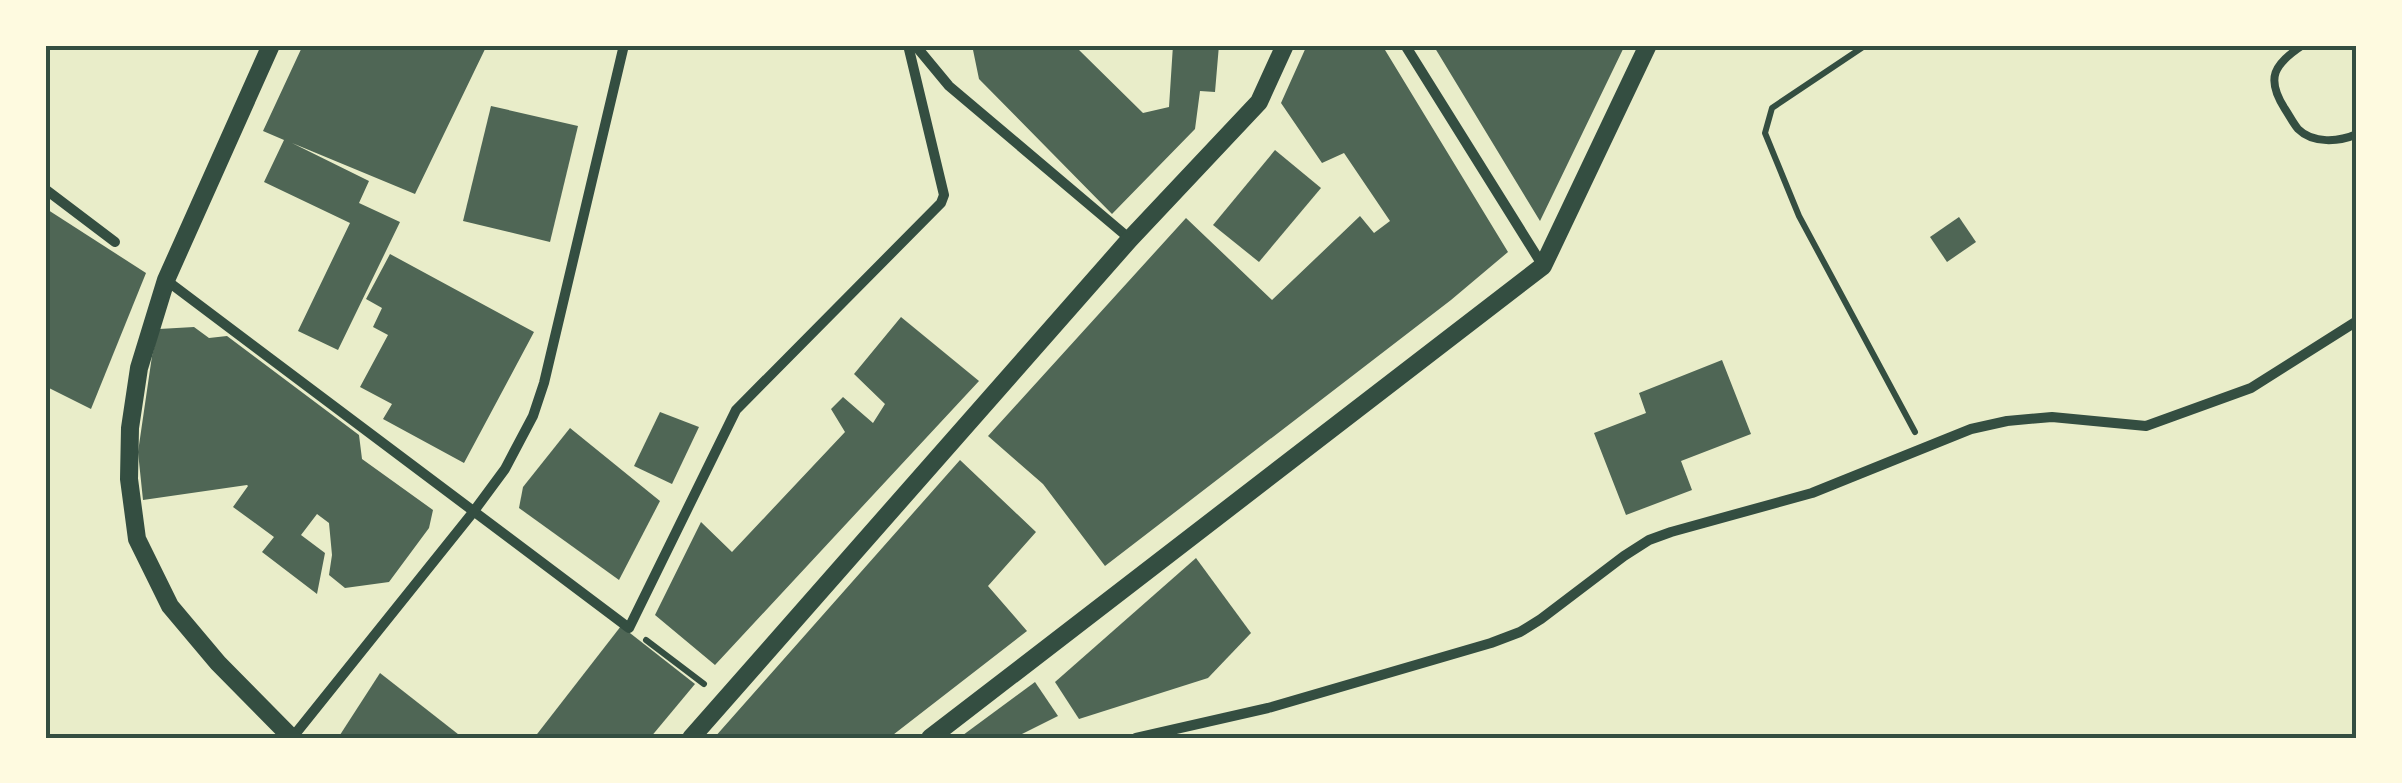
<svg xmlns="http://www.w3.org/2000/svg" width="2402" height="783" viewBox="0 0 2402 783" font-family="'Source Sans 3',sans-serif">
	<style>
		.building { fill: #4f6655 }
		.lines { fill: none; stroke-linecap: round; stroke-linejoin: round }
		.path { stroke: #344e41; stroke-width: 6 }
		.service { stroke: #344e41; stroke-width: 8 }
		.minor { stroke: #344e41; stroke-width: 10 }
		.tertiary { stroke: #344e41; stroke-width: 18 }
		.neatline { fill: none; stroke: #344e41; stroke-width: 4 }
	</style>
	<rect width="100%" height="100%" fill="#e9edc9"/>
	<g class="building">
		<polygon points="303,45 487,45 415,194 292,143 369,181 359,203 400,222 338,350 298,331 350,223 264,182 284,140 263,131"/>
		<polygon points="972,45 1082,45 1078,49 1143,113 1169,107 1173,45 1219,45 1215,92 1200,91 1195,129 1112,214 979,79"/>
		<polygon points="1307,45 1382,45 1508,252 1451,300 1105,566 1043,484 988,436 1186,218 1272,300 1360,216 1374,233 1390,221 1344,153 1322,163 1281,103"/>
		<polygon points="1433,45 1625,45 1540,221 1438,53"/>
		<polygon points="491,106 578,126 550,242 463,221"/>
		<polygon points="1275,150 1321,188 1259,262 1213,225"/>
		<polygon points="45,208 146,273 91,409 45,386"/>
		<polygon points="1959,217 1976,242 1947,262 1930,237"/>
		<polygon points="390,254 534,332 464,463 383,419 392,404 360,387 388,335 373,327 382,308 366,299"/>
		<polygon points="901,317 979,381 715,665 655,615 701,522 732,552 845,432 831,409 843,397 873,423 885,404 854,374"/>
		<polygon points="194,327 209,338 227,336 359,435 362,459 433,510 429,528 389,582 345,588 329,575 332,555 329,523 317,514 301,535 325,553 317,594 262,552 274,537 233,507 248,486 247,485 143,500 138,452 152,356 159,329"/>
		<polygon points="1722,360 1751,434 1681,461 1692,490 1626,515 1594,433 1646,413 1639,393"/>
		<polygon points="660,412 699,427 672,484 634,466"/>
		<polygon points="570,428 660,501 619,580 519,508 523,487"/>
		<polygon points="960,460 1036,532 988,586 1027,631 889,738 714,738"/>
		<polygon points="1196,558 1251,633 1208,678 1079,719 1055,682"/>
		<polygon points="621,626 695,684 650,738 534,738"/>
		<polygon points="380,673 463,738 338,738"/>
		<polygon points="1035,682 1058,716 1014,738 959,738"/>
	</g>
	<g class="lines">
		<g class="path">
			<polyline points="1866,45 1772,108 1765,133 1799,216 1915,432"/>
			<polyline points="646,640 704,684"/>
		</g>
		<path class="service" d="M2303,45C2274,64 2265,78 2285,109C2289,115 2293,123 2298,129C2313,144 2339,142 2357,134"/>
		<g class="minor">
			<polyline points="915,45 949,86 1130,239"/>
			<polyline points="1405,45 1543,266"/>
			<polyline points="45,189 115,242"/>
			<polyline points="166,280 629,628 736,410 941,203 944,195 908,45"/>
			<polyline points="292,738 474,511 505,469 533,416 544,383 624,45"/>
			<polyline points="1136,738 1268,708 1491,643 1520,632 1541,619 1624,556 1649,540 1671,532 1812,493 1971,429 2007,421 2052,417 2146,426 2251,388 2357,321"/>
		</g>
		<g class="tertiary">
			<polyline points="271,45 166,280 139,368 130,428 129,479 137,539 170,606 218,663 292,738"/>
			<polyline points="691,738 1130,239 1259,102 1285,45"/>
			<polyline points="930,738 1543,266 1648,45"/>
		</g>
	</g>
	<rect width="2402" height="783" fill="none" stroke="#fefae0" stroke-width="95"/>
	<rect x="48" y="48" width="2306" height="688" class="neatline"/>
</svg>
